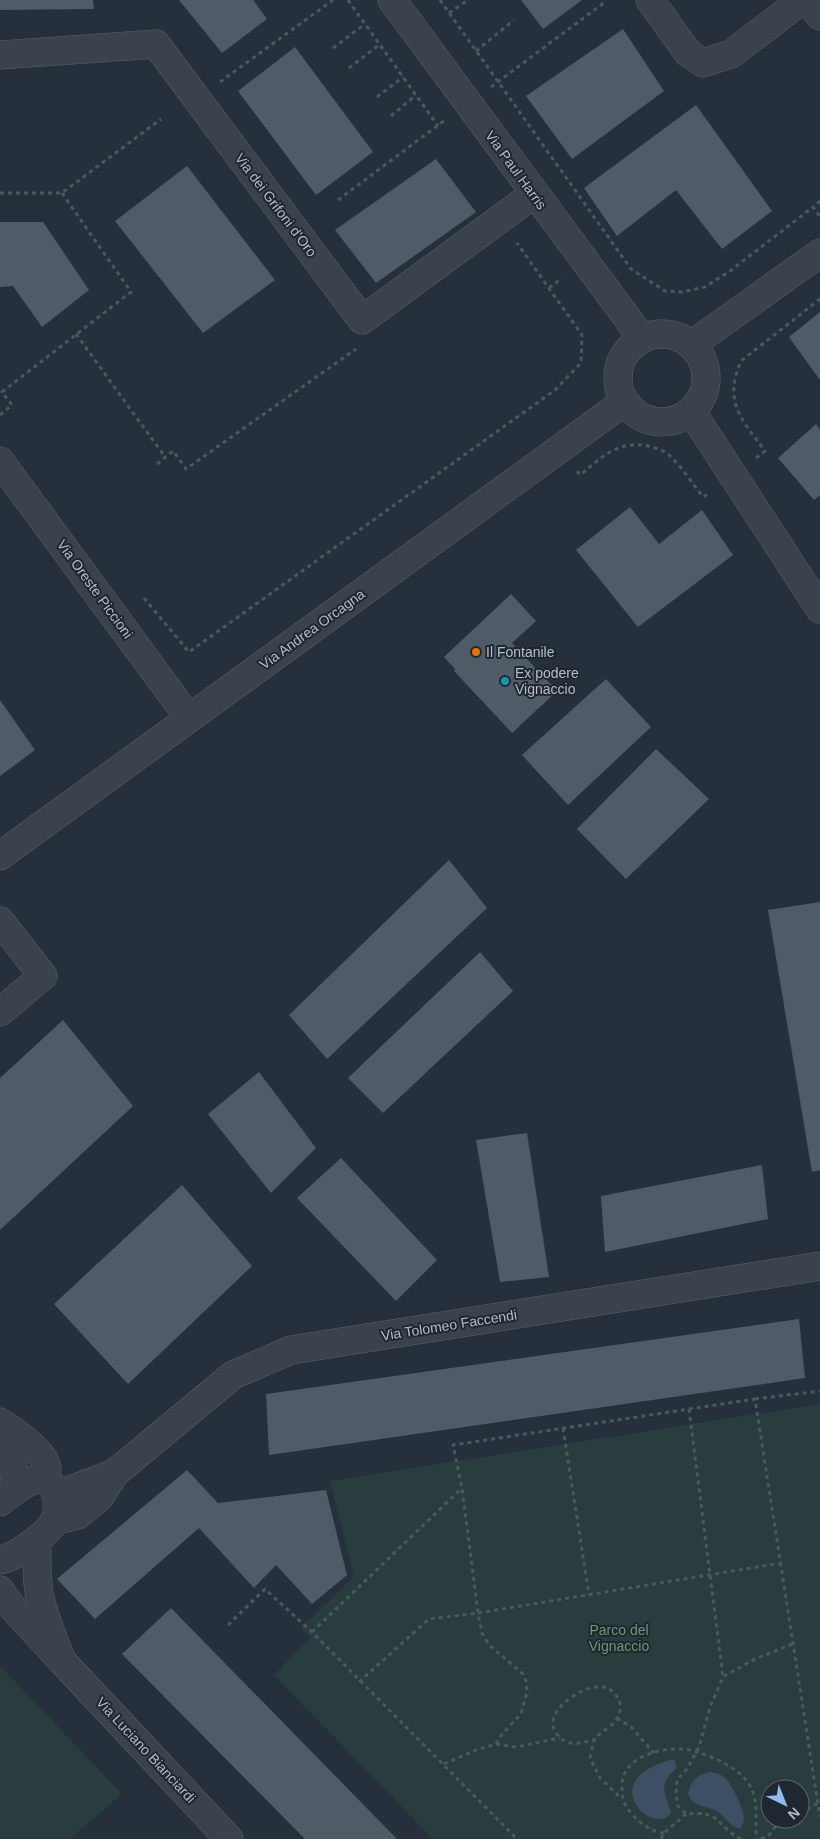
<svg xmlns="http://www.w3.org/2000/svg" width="820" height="1839" viewBox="0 0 820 1839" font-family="Arial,sans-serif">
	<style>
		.green { fill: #293d3e; fill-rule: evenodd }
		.water { fill: #3d4f63 }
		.building { fill: #4f5b67 }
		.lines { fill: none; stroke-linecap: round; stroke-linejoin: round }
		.minor-casing { stroke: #58606a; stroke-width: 29 }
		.path { stroke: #485a5c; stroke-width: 3; stroke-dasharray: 4 4; stroke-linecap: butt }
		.minor { stroke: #3a424c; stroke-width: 28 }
		.food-dot { fill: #e8710a; stroke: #1f2731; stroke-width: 2 }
		.culture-dot { fill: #0f9aa8; stroke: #1f2731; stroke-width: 2 }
		.labels { text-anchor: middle; stroke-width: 4; stroke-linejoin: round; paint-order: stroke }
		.street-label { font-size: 14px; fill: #b6bdc7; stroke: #1f2731 }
		.poi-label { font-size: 14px; fill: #b6bdc7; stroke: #1f2731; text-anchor: start }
		.park-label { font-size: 14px; fill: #6f9676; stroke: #1f2731 }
	</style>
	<rect width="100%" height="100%" fill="#26303c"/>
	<g class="green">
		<path d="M820,1404V1839H433L274,1675L310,1638L301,1628L354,1577L330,1481ZM770,1789H800V1819H770Z"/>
		<polygon points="0,1666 122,1794 70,1839 0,1839"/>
	</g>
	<g class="water">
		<path d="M670,1760H674L677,1766C675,1770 672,1772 669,1776C659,1787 667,1799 671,1812C657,1839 592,1782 670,1760Z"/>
		<path d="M710,1772C716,1773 721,1774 725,1778C732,1784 743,1808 744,1818C744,1822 742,1826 740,1829C730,1827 725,1816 717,1811C705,1805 692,1808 688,1793C691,1781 698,1774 710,1772Z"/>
	</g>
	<g class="building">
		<polygon points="0,0 93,0 94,9 0,10"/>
		<polygon points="179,0 253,0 267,19 222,53"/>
		<polygon points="521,0 582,0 543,29"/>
		<polygon points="623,29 664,91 572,159 526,96"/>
		<polygon points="295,47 373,152 316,195 238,91"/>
		<polygon points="696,105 772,211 722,249 676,190 617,236 584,188"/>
		<polygon points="436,159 476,212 376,283 335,230"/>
		<polygon points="187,166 275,280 203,333 115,221"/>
		<polygon points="0,222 43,222 89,290 42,327 13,286 0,287"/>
		<polygon points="820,312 820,380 789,337"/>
		<polygon points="816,424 820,430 820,495 814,500 778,458"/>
		<polygon points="630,507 659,544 702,510 733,555 638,627 576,550"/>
		<polygon points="511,594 536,621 512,643 557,691 512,733 454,671 455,669 444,657"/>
		<polygon points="606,679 651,727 568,805 522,755"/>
		<polygon points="0,700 35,750 0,776"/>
		<polygon points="656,749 709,799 626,879 577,829"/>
		<polygon points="449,860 487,908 327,1059 289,1015"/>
		<polygon points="820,902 820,1170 812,1172 768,910"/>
		<polygon points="480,952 513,991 383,1113 348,1078"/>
		<polygon points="63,1020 133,1106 0,1230 0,1078"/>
		<polygon points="259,1072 316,1148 271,1193 208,1114"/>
		<polygon points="527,1133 549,1277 500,1282 476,1140"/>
		<polygon points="341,1158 437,1260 396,1301 297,1198"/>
		<polygon points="762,1165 768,1219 605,1252 601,1196"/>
		<polygon points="182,1185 252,1266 128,1384 54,1304"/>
		<polygon points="799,1319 805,1378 269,1455 266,1394"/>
		<polygon points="187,1470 218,1503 326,1490 347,1575 312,1604 276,1565 254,1588 199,1528 95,1619 57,1579"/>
		<polygon points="171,1608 397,1839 305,1839 122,1654"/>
	</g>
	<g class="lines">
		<g class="minor-casing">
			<g id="minor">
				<polyline points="392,0 642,338"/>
				<polyline points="650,0 688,53 703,63 731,54 802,0"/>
				<polyline points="808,0 820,16"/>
				<polyline points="0,55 156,44 362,320 534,194"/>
				<circle cx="662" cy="378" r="44"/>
				<polyline points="691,345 820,253"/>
				<polyline points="691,411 820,609"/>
				<polyline points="0,461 189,718"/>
				<polyline points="0,856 624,402"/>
				<polyline points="0,921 43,976 0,1012"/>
				<path d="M0,1422C13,1430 44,1451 47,1467C47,1471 45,1476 44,1479"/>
				<polyline points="0,1424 11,1448 16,1490"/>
				<polyline points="115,1473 233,1375 291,1350 820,1266"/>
				<path d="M0,1502C13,1492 43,1465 54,1489C58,1498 58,1510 55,1520C50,1533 14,1558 0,1560"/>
				<polyline points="54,1521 78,1515 99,1498 115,1473 57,1495"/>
				<path d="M0,1590L11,1606L62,1661C54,1640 45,1620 40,1598C36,1579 37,1559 37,1539"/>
				<polyline points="62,1661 229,1839"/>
			</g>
		</g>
		<g class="path">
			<polyline points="348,0 438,126"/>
			<polyline points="440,0 631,269 665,291 682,292 705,287 730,271 813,207"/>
			<polyline points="449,13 468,0"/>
			<polyline points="333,48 365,24"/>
			<polyline points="476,51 514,20"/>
			<polyline points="349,68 379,45"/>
			<polyline points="220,82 333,0"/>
			<polyline points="491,87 605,2"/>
			<polyline points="377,97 403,77"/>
			<polyline points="391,116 416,95"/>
			<polyline points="0,193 62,193 161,119"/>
			<polyline points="338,200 445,120"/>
			<polyline points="820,201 813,207 820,217"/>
			<polyline points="549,288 562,278"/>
			<polyline points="76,334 165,457"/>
			<polyline points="0,415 12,405 2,392 131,292 62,193"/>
			<path d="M756,458L765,451C742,420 723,402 741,361L820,299"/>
			<polyline points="157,464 173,451 186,469 356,349"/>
			<path d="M577,471L580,475C602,457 618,440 648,446C655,448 664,450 669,455C682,467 692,483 703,497L709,493"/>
			<polyline points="144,598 189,652 555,390 581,363 582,335 517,243"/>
			<polyline points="755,1399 820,1391"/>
			<polyline points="689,1409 723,1677"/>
			<polyline points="563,1428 589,1595"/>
			<polyline points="228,1625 265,1589 312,1632 517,1839"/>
			<polyline points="312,1632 462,1488"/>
			<polyline points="359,1682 429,1619 478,1613 462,1488 453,1445 755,1399 820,1817"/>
			<polyline points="617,1718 631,1727 654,1753"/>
			<path d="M596,1739C582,1743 567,1748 557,1734C554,1730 552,1725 553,1720C556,1702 599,1674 614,1693C619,1698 621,1704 620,1710C618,1726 602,1729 595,1739C592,1744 592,1752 590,1758L600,1778L622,1799"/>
			<polyline points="496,1744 502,1734 521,1714 527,1692 526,1681 523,1674 489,1645 482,1633 478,1613 781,1563"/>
			<polyline points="444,1764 476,1750 496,1744 516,1747 560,1738"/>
			<polyline points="800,1813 818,1803"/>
			<path d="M664,1833C651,1832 640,1823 632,1814C624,1806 622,1798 622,1787C620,1754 672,1743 697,1752C716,1758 744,1770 752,1790C759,1806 754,1823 757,1839"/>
			<polyline points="661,1839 664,1833 686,1814"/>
			<path d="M741,1839C715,1826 723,1810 686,1814L678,1806L676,1794L677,1780L687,1769L699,1747L710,1707L723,1677L755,1659L793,1644"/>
			<polyline points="761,1839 768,1836 777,1825 789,1819"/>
		</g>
		<use href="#minor" class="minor"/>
	</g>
	<circle class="food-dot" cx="476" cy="652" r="5"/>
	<circle class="culture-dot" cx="505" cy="681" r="5"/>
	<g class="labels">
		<g class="street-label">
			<text transform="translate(516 170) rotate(54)" y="5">Via Paul Harris</text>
			<text transform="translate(276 205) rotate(53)" y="5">Via dei Grifoni d'Oro</text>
			<text transform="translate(95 589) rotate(54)" y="5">Via Oreste Piccioni</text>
			<text transform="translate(312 629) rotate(-36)" y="5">Via Andrea Orcagna</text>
			<text transform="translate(449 1325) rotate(-9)" y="5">Via Tolomeo Faccendi</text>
			<text transform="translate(146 1750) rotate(47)" y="5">Via Luciano Bianciardi</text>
		</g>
		<g class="poi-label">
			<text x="486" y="657">Il Fontanile</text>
			<text x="515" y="678">Ex podere<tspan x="515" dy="16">Vignaccio</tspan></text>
		</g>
		<g class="park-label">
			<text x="619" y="1635">Parco del<tspan x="619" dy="16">Vignaccio</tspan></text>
		</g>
	</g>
	<g transform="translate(785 1804) rotate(137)"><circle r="24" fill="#1f2731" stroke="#5b636d"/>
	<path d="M0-4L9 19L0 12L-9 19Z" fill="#93bbef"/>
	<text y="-8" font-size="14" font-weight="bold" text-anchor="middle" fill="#b6bdc7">N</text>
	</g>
</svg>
